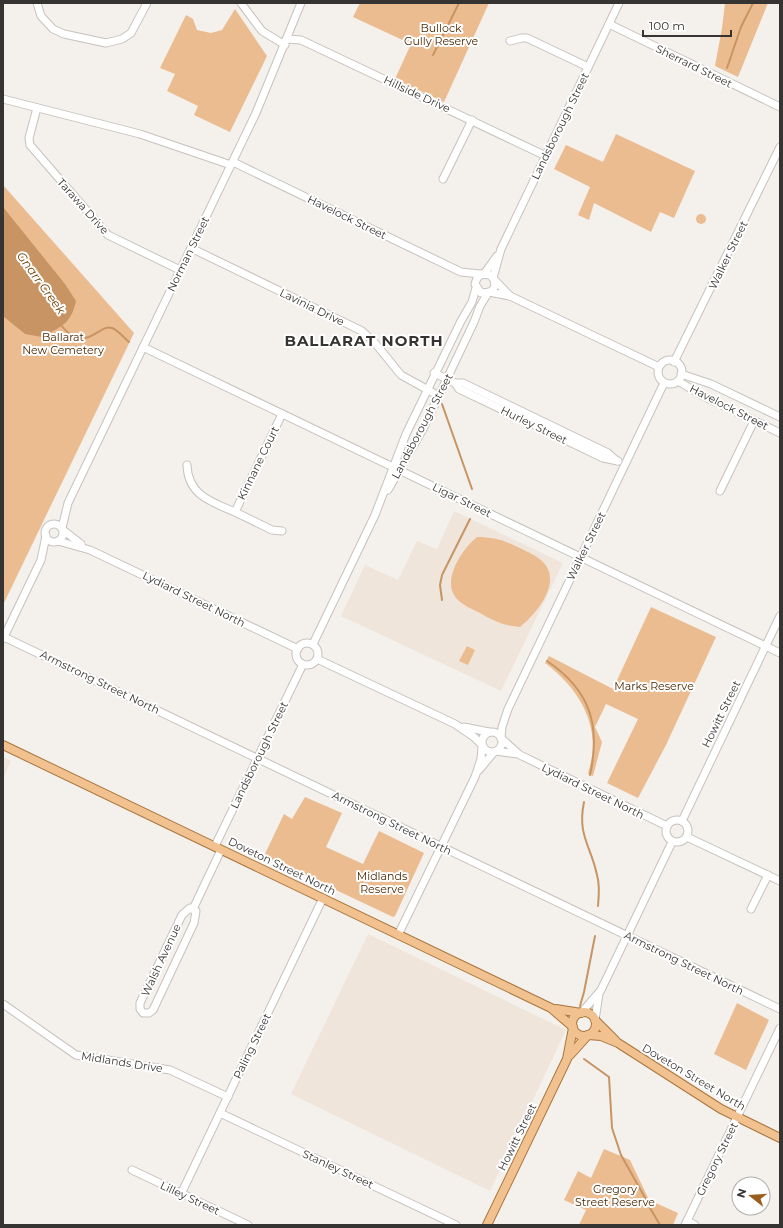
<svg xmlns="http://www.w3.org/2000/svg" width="783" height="1228" viewBox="0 0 783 1228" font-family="Montserrat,sans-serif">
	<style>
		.built { fill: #efe5db }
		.green { fill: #ecbc91 }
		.water { fill: #c89463 }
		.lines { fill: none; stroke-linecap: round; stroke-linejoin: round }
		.stream { stroke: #c89463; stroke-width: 2 }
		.minor-casing { stroke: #c6c2be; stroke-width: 9 }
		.major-casing { stroke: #aa763e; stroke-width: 10 }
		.minor { stroke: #fff; stroke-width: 7 }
		.major { stroke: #f1c28f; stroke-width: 8 }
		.labels { text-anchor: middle; stroke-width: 4; stroke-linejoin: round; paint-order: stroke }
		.park-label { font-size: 11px; fill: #4b2800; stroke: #fff }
		.street-label { font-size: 11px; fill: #363432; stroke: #fff }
		.water-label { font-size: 12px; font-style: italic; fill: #714000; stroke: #fff }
		.district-label { font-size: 15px; font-weight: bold; letter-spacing: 1px; fill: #363432; stroke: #fff }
	</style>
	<rect width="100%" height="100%" fill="#f4f0ec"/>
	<g class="built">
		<polygon points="454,511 563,563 501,691 341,616 365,565 398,580 417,541 437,549"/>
		<polygon points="3,757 11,761 3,779"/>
		<polygon points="368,934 566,1030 490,1191 291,1094"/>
	</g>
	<g class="green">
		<polygon points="360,3 489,3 444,102 395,79 411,44 353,17"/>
		<polygon points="725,3 768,3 738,77 715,66 722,28"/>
		<polygon points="235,9 267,56 230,132 194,115 198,106 167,91 175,74 160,68 186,15 193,19 197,30 211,33 222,30"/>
		<polygon points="616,134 695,171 674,218 660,212 651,232 594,203 589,220 578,215 590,187 554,169 566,145 603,162"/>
		<polygon points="3,185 134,333 3,605"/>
		<circle cx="701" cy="219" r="5"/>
		<path d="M477,537C495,537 506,541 522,549C532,554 546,560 549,572C555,591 534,616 520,627C505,626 493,621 480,613C472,609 462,605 456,598C441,580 463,548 477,537Z"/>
		<path d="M651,607L716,637L666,745L638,798L607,783L638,719L606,704L595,727L602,742L593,776L588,774C590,765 593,756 593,746C593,712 572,683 545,663L549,656L613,689Z"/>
		<polygon points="467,646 475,650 468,665 459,661"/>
		<polygon points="305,797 342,813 326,847 363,864 379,831 424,853 395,916 393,917 264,856 284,814 292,819"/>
		<polygon points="737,1003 769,1020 746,1070 714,1054"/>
		<polygon points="604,1149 630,1160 649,1200 678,1213 673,1225 579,1225 586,1210 564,1200 578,1171 591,1178"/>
	</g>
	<path class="water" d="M3,207L65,284L76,301C71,324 62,326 42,337L25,334L3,316Z"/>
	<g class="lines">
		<g class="stream">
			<polyline points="433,55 459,3"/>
			<polyline points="727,68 741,27 753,3"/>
			<path d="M60,324C86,357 98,323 112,328C118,330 124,338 129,342"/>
			<polyline points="442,404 472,489"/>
			<polyline points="442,600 440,585 442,575 470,519"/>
			<path d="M547,661C590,690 601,725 590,775"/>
			<path d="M584,802C577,835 591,846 597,875C600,885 599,896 598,906"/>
			<polyline points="580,1006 584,992 595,936"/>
			<polyline points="584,1059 609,1077 612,1128 621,1155 648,1203"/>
			<polyline points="650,1208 660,1225"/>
		</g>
		<g class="minor-casing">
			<g id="minor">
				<polyline points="37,3 41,16 53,29 64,34 106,43 122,39 131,33 147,3"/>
				<polyline points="241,3 262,31 285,45"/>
				<polyline points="609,24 780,107"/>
				<polyline points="287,39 301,40 546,156"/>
				<polyline points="510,41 522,38 527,38 588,67"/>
				<polyline points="3,99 140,134 231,165"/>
				<polyline points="37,108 29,138 30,145 101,227 108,235 180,270"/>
				<polyline points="233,162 461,272 490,275 510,296"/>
				<polyline points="443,179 472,120"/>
				<polyline points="191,248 362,331 375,343 401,375 439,396"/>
				<polyline points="482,274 477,278 475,284 481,293 491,292 495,286 494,280"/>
				<polyline points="484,274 497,256"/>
				<polyline points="493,278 501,249 619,3"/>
				<polyline points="489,292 510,296 659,367"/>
				<polyline points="143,347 780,653"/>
				<circle cx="670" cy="372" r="12"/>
				<polyline points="674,362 780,147"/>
				<polyline points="434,373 455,383 463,383 608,453 617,461"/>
				<polyline points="681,374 711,384 780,417"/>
				<polyline points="678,381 703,396 780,433"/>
				<polyline points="455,383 459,389 603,458 618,461"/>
				<path d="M187,465C188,495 211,502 235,512L282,414"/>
				<polyline points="388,490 423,429 474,322 480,306 488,293"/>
				<polyline points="720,491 754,421"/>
				<polyline points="235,512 272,530 282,531"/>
				<circle cx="54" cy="533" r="9"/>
				<polyline points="62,528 68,503 256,113 301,3"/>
				<polyline points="63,530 81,544"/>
				<polyline points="58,541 90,550 298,649"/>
				<polyline points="4,637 780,1009"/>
				<polyline points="3,639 41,560 46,536"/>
				<circle cx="307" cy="654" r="11"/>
				<polyline points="313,644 375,515 406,434 461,321 472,302 476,288"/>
				<polyline points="317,659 455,724 474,737 482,745"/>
				<polyline points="464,727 489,732"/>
				<circle cx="492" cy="742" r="10"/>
				<polyline points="501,738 502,727 508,709 664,383"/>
				<polyline points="502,739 520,755 667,826"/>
				<polyline points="496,751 518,754"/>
				<polyline points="479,770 494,752"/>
				<circle cx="677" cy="831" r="11"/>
				<polyline points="682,821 780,616"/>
				<polyline points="687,837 780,881"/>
				<polyline points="215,846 303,664"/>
				<polygon points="190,908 196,911 194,923 153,1010 149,1013 143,1013 140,1009 140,1003 182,915"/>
				<polyline points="193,909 221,850"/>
				<polyline points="751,909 768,875"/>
				<polyline points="398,935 475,777 481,759 482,746"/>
				<polyline points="3,1004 76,1055 170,1070 228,1097"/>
				<polyline points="582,1012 601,990 672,842"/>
				<polyline points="595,1020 599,994"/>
				<polyline points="220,1113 456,1225"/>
				<polyline points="132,1170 248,1225"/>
				<polyline points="181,1194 323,898"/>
				<polyline points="687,1221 695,1225"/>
				<polyline points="685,1225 780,1028"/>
			</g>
		</g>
		<g class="major-casing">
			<g id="major">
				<polyline points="3,745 551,1008 573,1027"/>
				<polyline points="556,1009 581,1013"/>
				<circle cx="584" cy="1024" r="12"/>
				<polyline points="596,1021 615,1040"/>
				<polyline points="588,1035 601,1036 618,1043 721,1109 780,1138"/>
				<polyline points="570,1055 588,1035"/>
				<polyline points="487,1225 567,1059 573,1028"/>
			</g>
		</g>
		<use href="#minor" class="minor"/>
		<use href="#major" class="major"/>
	</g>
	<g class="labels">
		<g class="park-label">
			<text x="441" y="32">Bullock<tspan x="441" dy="13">Gully Reserve</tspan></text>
			<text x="63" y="341">Ballarat<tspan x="63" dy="13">New Cemetery</tspan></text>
			<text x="654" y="690">Marks Reserve</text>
			<text x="382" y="880">Midlands<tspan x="382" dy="13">Reserve</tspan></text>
			<text x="615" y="1193">Gregory<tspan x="615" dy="13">Street Reserve</tspan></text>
		</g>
		<g class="street-label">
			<text transform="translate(694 66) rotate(26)" y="4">Sherrard Street</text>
			<text transform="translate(417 94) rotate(25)" y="4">Hillside Drive</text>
			<text transform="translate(560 126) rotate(-64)" y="4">Landsborough Street</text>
			<text transform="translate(83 206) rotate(48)" y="4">Tarawa Drive</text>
			<text transform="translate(347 217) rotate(26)" y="4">Havelock Street</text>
			<text transform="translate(188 254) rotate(-64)" y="4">Norman Street</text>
			<text transform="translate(728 255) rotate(-64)" y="4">Walker Street</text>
			<text transform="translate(312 307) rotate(26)" y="4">Lavinia Drive</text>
			<text transform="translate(729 407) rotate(27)" y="4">Havelock Street</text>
			<text transform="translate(534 425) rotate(26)" y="4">Hurley Street</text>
			<text transform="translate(422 426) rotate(-62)" y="4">Landsborough Street</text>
			<text transform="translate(258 463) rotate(-64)" y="4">Kinnane Court</text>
			<text transform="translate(462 500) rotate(26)" y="4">Ligar Street</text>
			<text transform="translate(586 546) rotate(-64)" y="4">Walker Street</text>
			<text transform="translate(194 599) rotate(26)" y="4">Lydiard Street North</text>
			<text transform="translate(100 682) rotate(26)" y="4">Armstrong Street North</text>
			<text transform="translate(721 714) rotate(-64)" y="4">Howitt Street</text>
			<text transform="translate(259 755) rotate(-64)" y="4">Landsborough Street</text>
			<text transform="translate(593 791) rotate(26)" y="4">Lydiard Street North</text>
			<text transform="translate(392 823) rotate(26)" y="4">Armstrong Street North</text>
			<text transform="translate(282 866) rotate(26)" y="4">Doveton Street North</text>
			<text transform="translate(161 960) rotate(-65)" y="4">Walsh Avenue</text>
			<text transform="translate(684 963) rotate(26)" y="4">Armstrong Street North</text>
			<text transform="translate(252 1046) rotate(-64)" y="4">Paling Street</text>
			<text transform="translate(122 1062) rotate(9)" y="4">Midlands Drive</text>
			<text transform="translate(694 1077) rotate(31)" y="4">Doveton Street North</text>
			<text transform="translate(517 1137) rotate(-64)" y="4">Howitt Street</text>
			<text transform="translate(717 1159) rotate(-64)" y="4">Gregory Street</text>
			<text transform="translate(338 1169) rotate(25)" y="4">Stanley Street</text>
			<text transform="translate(190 1198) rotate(25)" y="4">Lilley Street</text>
		</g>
		<g class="water-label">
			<text transform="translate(41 283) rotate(54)" y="4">Gnarr Creek</text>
		</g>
		<g class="district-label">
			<text x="364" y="346">BALLARAT NORTH</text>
		</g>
	</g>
	<rect width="783" height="1228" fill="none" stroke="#363432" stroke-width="8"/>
	<g transform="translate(751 1196) rotate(287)"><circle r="19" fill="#ffffff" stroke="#afaead"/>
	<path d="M0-3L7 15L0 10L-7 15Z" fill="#995e1d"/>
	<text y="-6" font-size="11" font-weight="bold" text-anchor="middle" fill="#363432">N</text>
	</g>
	<path d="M643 30v6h88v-6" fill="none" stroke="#363432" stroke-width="2"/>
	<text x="649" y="30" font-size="12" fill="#363432" stroke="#ffffff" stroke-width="3" paint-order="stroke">100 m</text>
</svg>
